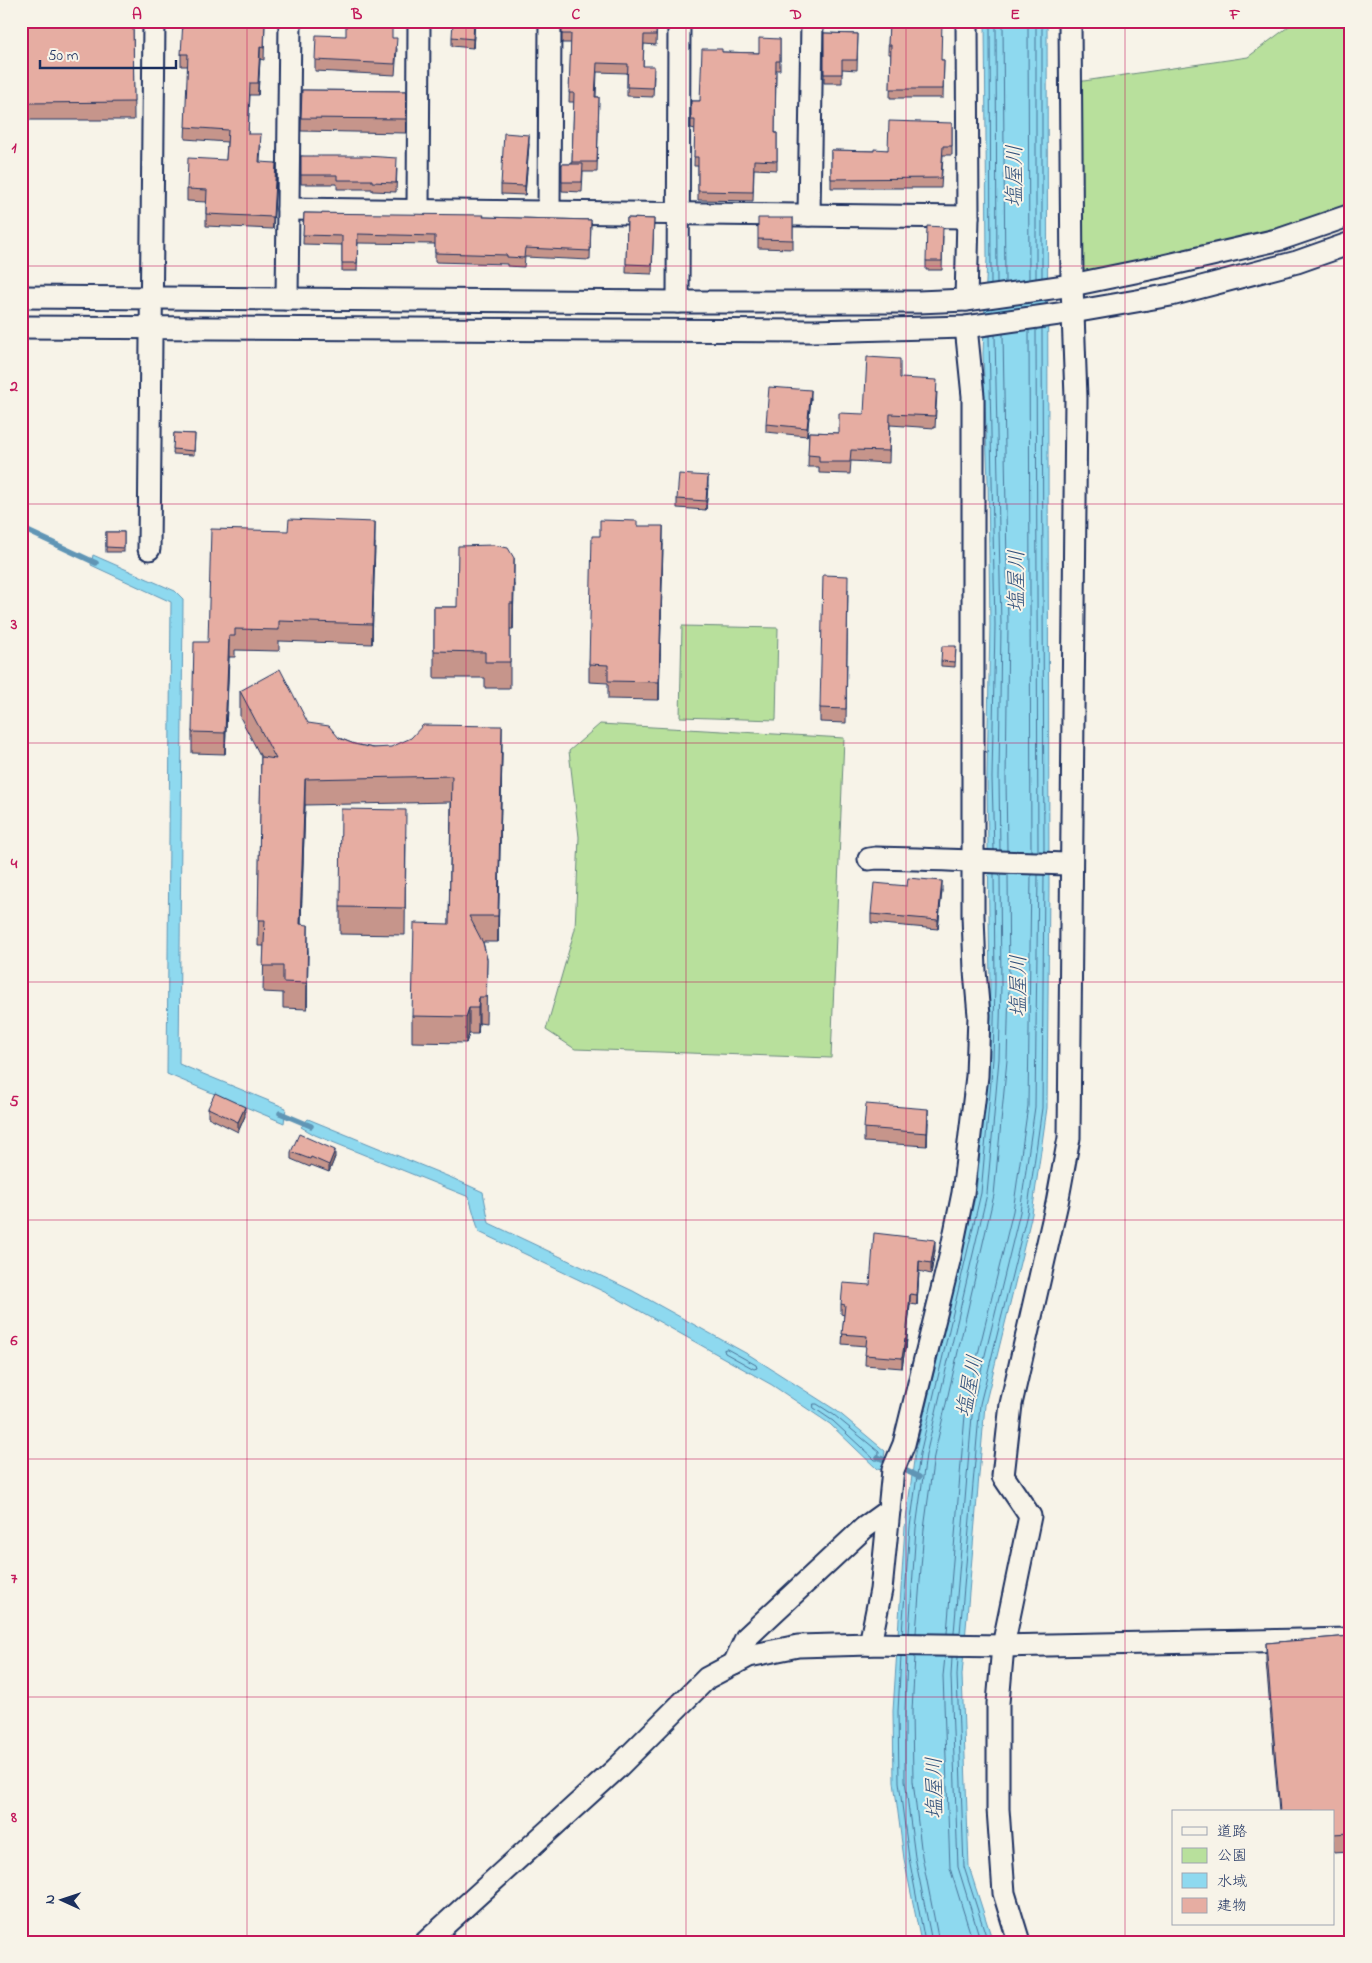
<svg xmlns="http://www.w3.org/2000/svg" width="1372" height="1963" viewBox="0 0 1372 1963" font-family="'Indie Flower','Klee One',sans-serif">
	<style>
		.green { fill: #b8e09c; stroke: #6a887d }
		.water { fill: #8ed9ef; stroke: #6095b5 }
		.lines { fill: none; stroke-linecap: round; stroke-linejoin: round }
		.shore { stroke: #497398; stroke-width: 1 }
		.stream { stroke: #6095b5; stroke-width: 5.5 }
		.minor-casing { stroke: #1b2f5e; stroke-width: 25 }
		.minor { stroke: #f7f3e8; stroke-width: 21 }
		.wall { fill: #c6958b; stroke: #1b2f5e }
		.shaded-wall { fill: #a17971; stroke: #1b2f5e }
		.building { fill: #e6ada2; stroke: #1b2f5e }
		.grid { fill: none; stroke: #c2185b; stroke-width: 1; stroke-opacity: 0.55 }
		.labels { text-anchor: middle; stroke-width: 4; stroke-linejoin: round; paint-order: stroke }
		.water-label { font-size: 21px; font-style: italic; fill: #32517b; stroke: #f7f3e8 }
		.neatline { fill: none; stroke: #c2185b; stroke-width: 2 }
		.grid-label { font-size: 16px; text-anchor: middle; font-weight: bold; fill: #c2185b }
	</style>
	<rect width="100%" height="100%" fill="#f7f3e8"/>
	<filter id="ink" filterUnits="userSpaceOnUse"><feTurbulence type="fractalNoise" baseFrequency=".02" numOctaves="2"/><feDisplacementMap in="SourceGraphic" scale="10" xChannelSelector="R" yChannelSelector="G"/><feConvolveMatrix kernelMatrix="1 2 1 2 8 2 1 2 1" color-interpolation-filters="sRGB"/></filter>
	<g filter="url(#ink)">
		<g class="green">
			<polygon points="1296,21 1351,21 1351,215 1072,285 1070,83 1248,57"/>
			<polygon points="682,626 778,628 776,720 680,717"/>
			<polygon points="600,724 844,738 831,1058 575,1049 546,1030 575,929 579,837 569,751"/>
		</g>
		<g class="water">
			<polygon points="985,21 1047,21 1049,885 1047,1108 1032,1214 985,1405 962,1675 969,1867 993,1942 921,1942 904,1859 894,1782 893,1711 905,1527 915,1453 976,1193 988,1059 990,985 987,778 990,625 988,481 983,353 987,258"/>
			<polygon points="93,555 175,591 183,599 179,1064 286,1108 284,1123 167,1074 171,602 91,565"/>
			<polygon points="308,1119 452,1178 483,1192 489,1223 633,1291 751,1356 837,1411 885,1451 882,1470 877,1469 830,1424 772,1385 615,1297 479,1232 469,1197 315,1135 301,1127"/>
		</g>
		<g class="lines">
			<g class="shore">
				<polyline points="990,21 991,284"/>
				<polyline points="996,21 997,284"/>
				<polyline points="1003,21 1005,282"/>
				<polyline points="1028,21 1029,279"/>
				<polyline points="1036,21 1036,278"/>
				<polyline points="1042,21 1042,277"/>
				<polyline points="1042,328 1044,852"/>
				<polyline points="1036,329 1038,851"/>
				<polyline points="1029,330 1031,851"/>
				<polyline points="1003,334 1008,625 1006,778 1007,850"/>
				<polyline points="995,335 1001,625 999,778 1000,850"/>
				<polyline points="989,336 995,625 992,778 994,850"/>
				<polygon points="727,1349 756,1365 757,1368 754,1369 725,1353 724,1350"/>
				<polygon points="814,1404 817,1404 834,1415 879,1452 878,1460 875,1460 833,1421 814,1408"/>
				<polyline points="902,1633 910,1527 920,1454 981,1193 993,1059 995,986 994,874"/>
				<polyline points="909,1633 916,1528 926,1455 987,1194 999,1059 1001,986 1000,874"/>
				<polyline points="916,1633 924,1529 934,1456 994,1195 1007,1060 1009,986 1008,874"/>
				<polyline points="947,1633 966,1403 1013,1211 1028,1106 1031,875"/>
				<polyline points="954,1633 973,1404 1020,1212 1035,1107 1038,875"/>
				<polyline points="960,1633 980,1404 1027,1214 1042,1108 1044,875"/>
				<polyline points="901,1656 898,1711 899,1782 909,1858 925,1942"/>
				<polyline points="907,1656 905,1711 905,1781 915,1857 932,1942"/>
				<polyline points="915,1657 912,1711 913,1781 922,1856 939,1942"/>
				<polyline points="945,1657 943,1676 950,1868 973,1942"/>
				<polyline points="952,1657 951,1676 958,1867 981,1942"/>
				<polyline points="958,1657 957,1675 964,1867 988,1942"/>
			</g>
			<g class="stream">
				<polyline points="21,528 96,563"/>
				<polyline points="280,1113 311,1126"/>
				<polyline points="878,1457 919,1477"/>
			</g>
			<g class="minor-casing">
				<g id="minor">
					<polyline points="288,209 968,217"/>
					<polyline points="418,210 419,21"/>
					<polyline points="549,212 550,21"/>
					<polyline points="809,215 812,21"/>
					<polyline points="21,297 678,302 918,302 966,300 1072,285 1164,266 1281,239 1351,215"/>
					<polyline points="287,299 290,21"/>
					<polyline points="966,300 968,217 967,21"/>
					<polyline points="678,302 679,21"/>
					<polyline points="21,327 813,331 966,327 1073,312 1171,295 1297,262 1351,243"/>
					<polyline points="149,549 154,21"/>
					<path d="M869,859L876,858C941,859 1006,863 1071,864"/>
					<polyline points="870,1644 881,1590 893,1470 904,1444 950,1257 963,1193 977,1076 979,1015 975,971 973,915 973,396 966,327"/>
					<polyline points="734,1664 746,1638 864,1528 889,1510"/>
					<polyline points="426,1942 616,1769 707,1678 749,1656 798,1646 870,1644 1003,1646 1351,1639"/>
					<polyline points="1019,1942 1004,1893 998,1809 998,1703 1003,1646 1030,1516 1003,1476 1011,1404 1057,1203 1069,1138 1076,398 1072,285 1070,21"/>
				</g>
			</g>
			<use href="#minor" class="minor"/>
		</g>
		<g class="wall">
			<polygon points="25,21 133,21 134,120 26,120"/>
			<polygon points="265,21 264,60 260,59 258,95 250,95 248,134 261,146 260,162 276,175 273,229 206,226 206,202 187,201 187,189 226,160 227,142 185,139 188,66 181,66 181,54 236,22"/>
			<polygon points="475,21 473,48 452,46 452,37"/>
			<polygon points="562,21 657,21 656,45 644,44 643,66 654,76 653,97 627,96 627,73 597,72 596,97 599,97 597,172 583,172 582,192 562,191 562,164 572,164 574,102 569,102 571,43 562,43"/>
			<polygon points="889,21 941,60 944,60 943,98 890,98 891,54 888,54"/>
			<polygon points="824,33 858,34 857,70 842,69 842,83 824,83"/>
			<polygon points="392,38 397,49 395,75 315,71 315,60"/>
			<polygon points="780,39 780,70 776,70 775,133 777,133 777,170 754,169 753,201 698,200 698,166 694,166 695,129 691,128 691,101 700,101 722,52 759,53"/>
			<polygon points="302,90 406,91 406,133 301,131"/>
			<polygon points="952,123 952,155 943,155 941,188 831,188 831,150 874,151 888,150"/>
			<polygon points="529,144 525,195 501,194 501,185"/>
			<polygon points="301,156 397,168 396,192 372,191 372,189 337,189 337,184 301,184"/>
			<polygon points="304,213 483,217 591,220 590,260 525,257 524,267 507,266 507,264 435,262 435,244 358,243 357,271 342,271 342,245 303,244"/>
			<polygon points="627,218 654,219 652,274 626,273"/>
			<polygon points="793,218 793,249 758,248 758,239"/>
			<polygon points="943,236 942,270 926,270 926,261"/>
			<polygon points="900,378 937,392 935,428 890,425 889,463 851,461 850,474 819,473 819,467 808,467 809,432 839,433 864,414"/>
			<polygon points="811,398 807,436 766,432 766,424"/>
			<polygon points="174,433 195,434 194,455 173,454"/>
			<polygon points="708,485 706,510 677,508 677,499"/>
			<polygon points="637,526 663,544 659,700 608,699 608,683 589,682 589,664 600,536"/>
			<rect x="106" y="532" width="18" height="20"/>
			<polygon points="375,543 372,644 279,641 279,651 235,650 235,657 229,657 225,754 192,753 192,732 208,642"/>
			<polygon points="514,584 513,629 510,629 510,688 485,688 485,678 434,678 434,607 457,607"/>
			<polygon points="848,589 846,723 820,722 820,708"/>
			<polygon points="956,646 955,667 941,666 941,661"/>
			<polygon points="240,691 339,738 354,744 373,748 502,753 498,942 483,942 487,959 486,1024 479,1023 478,1034 469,1034 466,1043 412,1042 412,1016 449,924 451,802 305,805 301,924 308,951 307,1009 283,1008 283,993 263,992 264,946 258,946 261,757 240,717"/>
			<polygon points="406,836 405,935 340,934 340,907"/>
			<polygon points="942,890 938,929 871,923 871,914"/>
			<polygon points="208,1108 245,1116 238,1132 208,1117"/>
			<polygon points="928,1122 927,1146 864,1142 864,1128"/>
			<polygon points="291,1152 335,1157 329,1172 311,1165 310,1167 291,1159"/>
			<polygon points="935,1250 931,1274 919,1271 917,1305 910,1304 906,1349 905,1349 902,1368 865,1365 866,1346 842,1344 844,1315 841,1314 841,1304 870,1285"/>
			<polygon points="1351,1636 1351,1851 1333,1852 1333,1812 1279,1812 1266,1661 1266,1643"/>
		</g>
		<g class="shaded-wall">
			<polygon points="474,21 475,21 473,48 473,39"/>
			<polygon points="260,47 260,59 258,95 258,83"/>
			<polygon points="529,135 529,144 525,195 525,186"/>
			<polygon points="276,163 276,175 273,229 273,217"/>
			<polygon points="811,390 811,398 807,436 807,428"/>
			<polygon points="708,476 708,485 706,510 706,501"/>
			<polygon points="375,522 375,543 372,644 372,624"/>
			<polygon points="663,526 663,544 659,700 659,682"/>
			<polygon points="514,558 514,584 513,629 513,603"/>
			<polygon points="229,636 229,657 225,754 225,733"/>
			<polygon points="502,726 502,753 498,942 498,916"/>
			<polygon points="305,779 305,805 300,950 300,924"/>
			<polygon points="942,881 942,890 938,929 938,920"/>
			<polygon points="308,925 308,951 307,1009 307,983"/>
			<polygon points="479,997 479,1023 478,1034 478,1008"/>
			<polygon points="469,1008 469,1034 466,1043 466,1017"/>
			<polygon points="245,1107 245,1116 238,1132 238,1122"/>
			<polygon points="928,1109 928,1122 927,1146 927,1133"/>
			<polygon points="335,1150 335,1157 329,1172 329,1165"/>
			<polygon points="935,1240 935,1250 931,1274 931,1263"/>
			<polygon points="919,1261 919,1271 917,1305 917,1295"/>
			<polygon points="910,1294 910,1304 906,1349 906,1339"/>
			<polygon points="905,1339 905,1349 902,1368 902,1358"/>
		</g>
		<g class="building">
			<polygon points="25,21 133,21 134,102 26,103"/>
			<polygon points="183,21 265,21 264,48 260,47 258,83 250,83 248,134 261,134 259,162 276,163 273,217 206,214 207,190 187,189 188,158 226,160 228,130 185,127 188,54 181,54"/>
			<polygon points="346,21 392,21 392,38 397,38 395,64 315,60 316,35 346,36"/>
			<polygon points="453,21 474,21 473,39 452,37"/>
			<polygon points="562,21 657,21 656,35 644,35 643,66 654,66 653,88 627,87 628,64 597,63 595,97 599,97 597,162 572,162 574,93 569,93 571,34 562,34"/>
			<polygon points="889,21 942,21 941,60 944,60 943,89 890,89 891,45 888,45"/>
			<polygon points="824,33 858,34 857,60 842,60 842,74 824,74"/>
			<polygon points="759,38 780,39 780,61 776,61 775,133 777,133 777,161 754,160 753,192 698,191 698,157 694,157 695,120 691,120 691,101 700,101 702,49 722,49 722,52 759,53"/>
			<polygon points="302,90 406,91 406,119 301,118"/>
			<polygon points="889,121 952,123 952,146 943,146 941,178 831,179 831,150 874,151 874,149 888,150"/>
			<polygon points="504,133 529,135 525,186 501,185"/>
			<polygon points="301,156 366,156 397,158 396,183 372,182 372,180 337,180 337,175 301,175"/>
			<polygon points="562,164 583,164 582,182 562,182"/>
			<polygon points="304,213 484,215 483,217 591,220 590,251 525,248 524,258 507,257 507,255 435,253 435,236 358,234 357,263 342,263 342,236 303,235"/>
			<polygon points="627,218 654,219 652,265 626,264"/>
			<polygon points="758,218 793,218 793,240 758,239"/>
			<polygon points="927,226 943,227 942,261 926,261"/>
			<polygon points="867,357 900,359 900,378 937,380 935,416 890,414 889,451 851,450 850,462 819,462 819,456 808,455 809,432 839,433 839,413 864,414"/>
			<polygon points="769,387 811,390 807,428 766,424"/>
			<polygon points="174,433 195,434 194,451 173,449"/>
			<polygon points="679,474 708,476 706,501 677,499"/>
			<polygon points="289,519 375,522 372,624 279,621 279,630 235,629 235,636 229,636 225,733 192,732 194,642 208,642 211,529 288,531"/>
			<polygon points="600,520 637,521 637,526 663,526 659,682 608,681 608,665 589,664 592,536 600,536"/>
			<polygon points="106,532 124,532 124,548 106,547"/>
			<polygon points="493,545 508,548 514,558 513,603 510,603 510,662 485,662 485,652 434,651 434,607 457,607 458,546"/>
			<polygon points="823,575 848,576 846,709 820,708"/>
			<polygon points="942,646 956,646 955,662 941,661"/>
			<polygon points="280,669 308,723 329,726 339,738 354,744 373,748 391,747 411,738 423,725 502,726 498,916 469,916 483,943 487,959 486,997 479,997 478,1008 469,1008 466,1017 412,1016 414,923 449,924 452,776 305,779 300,924 308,925 307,983 283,982 283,966 263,966 265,920 258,920 261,757 276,759 240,691"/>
			<polygon points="341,809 406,810 405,908 340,907"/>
			<polygon points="908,878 942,881 938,920 871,914 874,883 907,886"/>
			<polygon points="215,1093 245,1107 238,1122 208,1108"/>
			<polygon points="866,1104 928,1109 927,1133 864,1128"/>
			<polygon points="299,1134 335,1150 329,1165 311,1157 310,1159 291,1152"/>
			<polygon points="874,1233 935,1240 931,1263 919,1261 917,1295 910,1294 906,1339 905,1339 902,1358 865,1355 867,1336 842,1334 845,1305 841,1304 843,1283 870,1285"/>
			<polygon points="1351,1636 1351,1833 1333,1834 1333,1812 1280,1812 1266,1643"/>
		</g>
	</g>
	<path class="grid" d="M247,21V1942M466,21V1942M686,21V1942M906,21V1942M1125,21V1942M21,266H1351M21,504H1351M21,743H1351M21,982H1351M21,1220H1351M21,1459H1351M21,1697H1351"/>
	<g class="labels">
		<g class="water-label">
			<text transform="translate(1014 176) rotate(-90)" y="7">塩屋川</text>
			<text transform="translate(1016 581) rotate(-90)" y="7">塩屋川</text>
			<text transform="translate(1018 986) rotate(-90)" y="7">塩屋川</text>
			<text transform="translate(969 1386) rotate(-79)" y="7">塩屋川</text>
			<text transform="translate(934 1788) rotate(-91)" y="7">塩屋川</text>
		</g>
	</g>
	<rect width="1372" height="1963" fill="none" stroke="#f7f3e8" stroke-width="55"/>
	<rect x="1172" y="1810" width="162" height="115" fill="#f7f3e8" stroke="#9fa5b1"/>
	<rect x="1182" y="1827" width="25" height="8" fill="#f7f3e8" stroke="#9fa5b1"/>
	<text x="1217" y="1836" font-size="15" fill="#1b2f5e">道路</text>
	<rect x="1182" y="1848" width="25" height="15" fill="#b8e09c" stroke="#9fa5b1"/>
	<text x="1217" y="1860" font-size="15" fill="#1b2f5e">公園</text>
	<rect x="1182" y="1873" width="25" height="15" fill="#8ed9ef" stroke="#9fa5b1"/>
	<text x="1217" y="1886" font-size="15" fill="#1b2f5e">水域</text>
	<rect x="1182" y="1898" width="25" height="15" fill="#e6ada2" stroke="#9fa5b1"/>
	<text x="1217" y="1910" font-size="15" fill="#1b2f5e">建物</text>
	<g transform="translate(62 1900) rotate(273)" stroke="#f7f3e8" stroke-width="4" paint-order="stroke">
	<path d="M0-4L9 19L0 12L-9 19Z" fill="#1b2f5e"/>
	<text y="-8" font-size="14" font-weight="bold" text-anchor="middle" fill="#1b2f5e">N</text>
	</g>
	<path d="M40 60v8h136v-8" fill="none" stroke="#1b2f5e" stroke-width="2.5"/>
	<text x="48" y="60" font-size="15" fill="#1b2f5e" stroke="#f7f3e8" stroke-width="4" paint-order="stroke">50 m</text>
	<rect x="28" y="28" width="1316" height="1908" class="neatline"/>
	<g class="grid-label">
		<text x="137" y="19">A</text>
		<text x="357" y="19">B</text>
		<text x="576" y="19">C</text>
		<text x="796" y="19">D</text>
		<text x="1015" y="19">E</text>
		<text x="1235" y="19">F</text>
		<text x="14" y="152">1</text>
		<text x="14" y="391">2</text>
		<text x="14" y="629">3</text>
		<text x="14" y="868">4</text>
		<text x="14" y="1106">5</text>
		<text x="14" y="1345">6</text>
		<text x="14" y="1583">7</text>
		<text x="14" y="1822">8</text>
	</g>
</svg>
